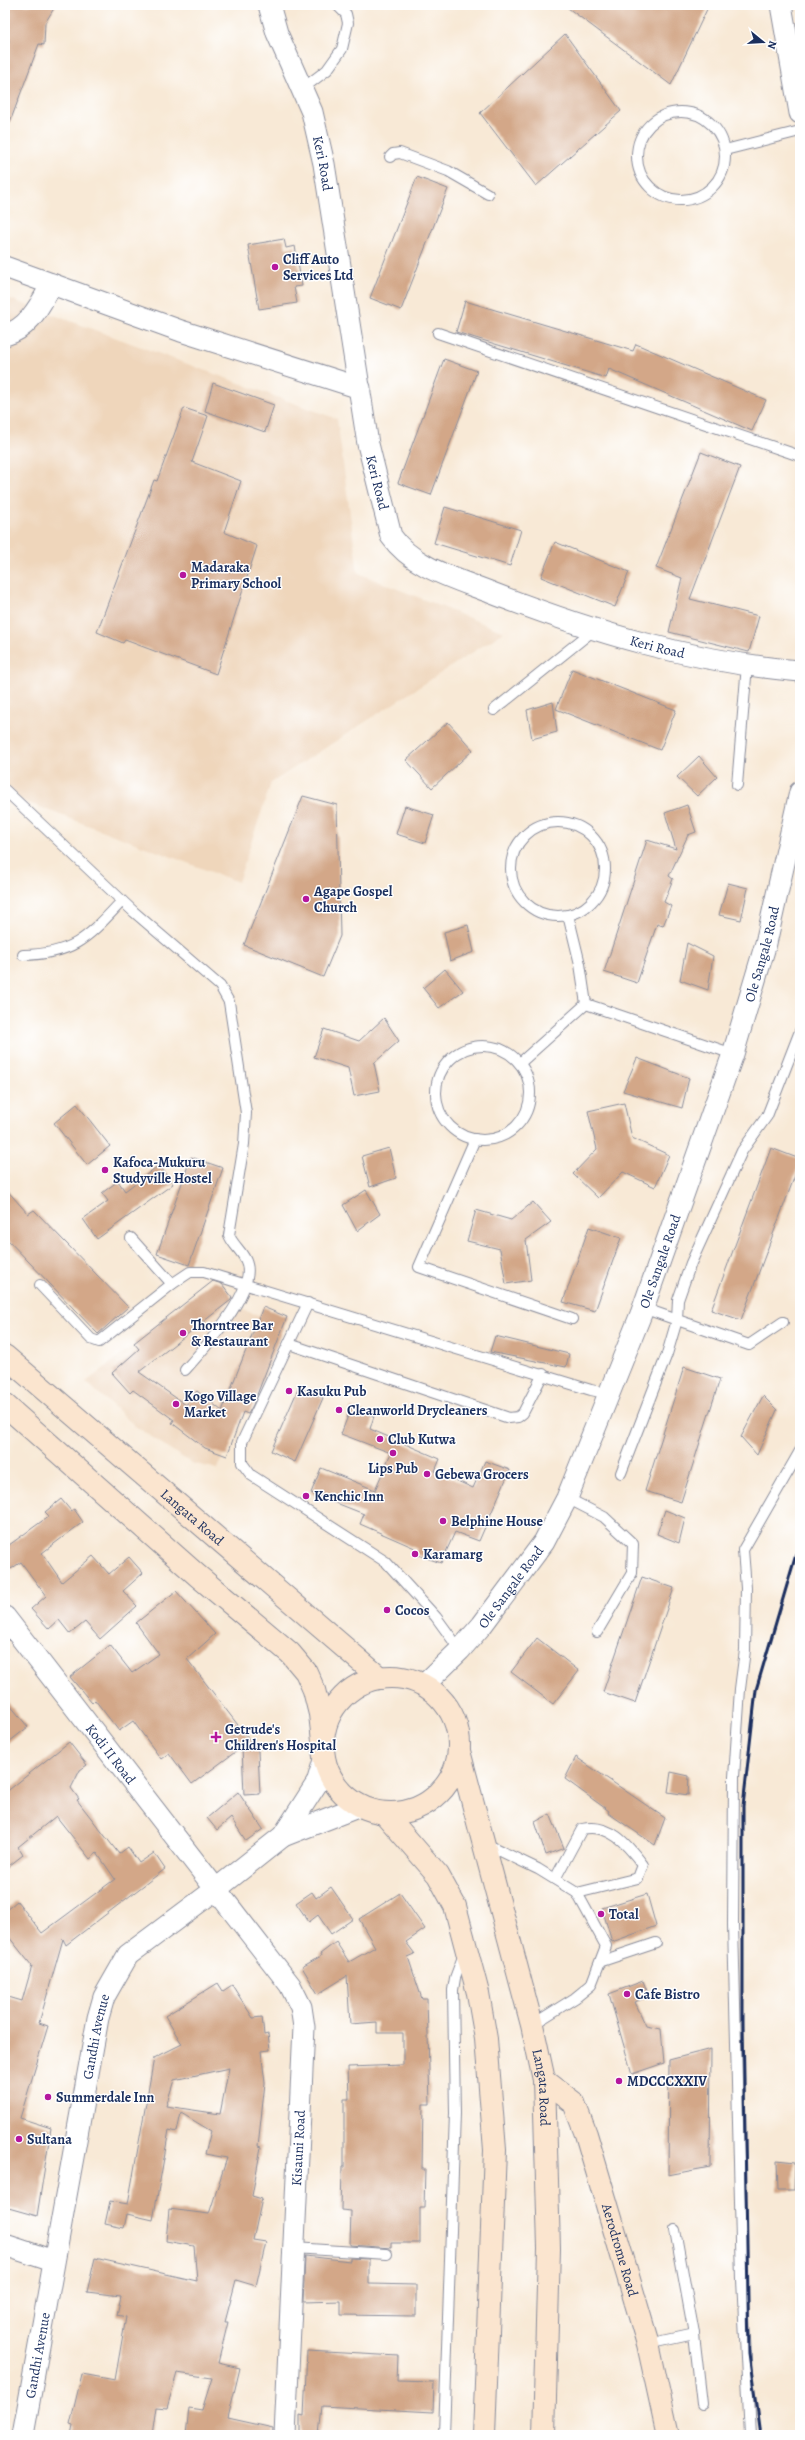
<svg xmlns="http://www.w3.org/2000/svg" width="805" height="2440" viewBox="0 0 805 2440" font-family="Alegreya,serif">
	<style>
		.built { fill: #efd6bb }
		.building { fill: #d3a788; fill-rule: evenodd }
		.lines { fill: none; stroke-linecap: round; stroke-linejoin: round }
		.service-casing { stroke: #8a8c9a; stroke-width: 12 }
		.minor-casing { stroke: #8a8c9a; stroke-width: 23 }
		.secondary-casing { stroke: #8a8c9a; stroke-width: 24 }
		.service { stroke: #fff; stroke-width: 10 }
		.minor { stroke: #fff; stroke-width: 21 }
		.secondary { stroke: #fbe5cf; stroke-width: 22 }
		.rail { stroke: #1b2f5e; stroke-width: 3 }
		.poi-dot { fill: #b5179e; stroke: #fff; stroke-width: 1.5 }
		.labels { text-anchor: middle; stroke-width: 3; stroke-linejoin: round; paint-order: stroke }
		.street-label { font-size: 14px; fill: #1b2f5e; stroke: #fff }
		.poi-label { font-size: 14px; font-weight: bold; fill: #1b2f5e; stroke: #fff; text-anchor: start }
	</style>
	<rect width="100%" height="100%" fill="#fff"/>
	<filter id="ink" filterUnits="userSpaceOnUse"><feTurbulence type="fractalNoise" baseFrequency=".025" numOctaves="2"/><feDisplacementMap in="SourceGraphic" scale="8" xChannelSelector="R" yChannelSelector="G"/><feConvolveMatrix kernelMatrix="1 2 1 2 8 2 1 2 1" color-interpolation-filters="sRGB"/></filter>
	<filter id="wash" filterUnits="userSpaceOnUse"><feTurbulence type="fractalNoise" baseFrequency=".012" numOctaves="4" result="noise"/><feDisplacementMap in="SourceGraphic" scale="16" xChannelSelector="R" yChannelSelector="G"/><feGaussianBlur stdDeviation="0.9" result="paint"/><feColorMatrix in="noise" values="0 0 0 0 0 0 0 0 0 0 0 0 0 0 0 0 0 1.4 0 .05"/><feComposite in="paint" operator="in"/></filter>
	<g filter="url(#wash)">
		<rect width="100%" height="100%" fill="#f8e9d6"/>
		<g class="built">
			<polygon points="5,297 337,419 358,573 504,632 271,783 238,882 5,794"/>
			<polygon points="199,1296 271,1319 218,1469 191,1463 135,1426 86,1382"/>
		</g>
		<g id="blocks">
			<g class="building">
				<polygon points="12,5 56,5 45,23 44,45 39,44 7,130 5,129 5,45 9,43 6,9"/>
				<polygon points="564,5 709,5 671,85"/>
				<polygon points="565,34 621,111 536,186 480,113"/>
				<polygon points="417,177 448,189 401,310 370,298"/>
				<polygon points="284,239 286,248 295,246 302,286 294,287 297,303 259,309 248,245"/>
				<polygon points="465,301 633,351 636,344 766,400 752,431 609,369 606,378 456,332"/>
				<polygon points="444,359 477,371 431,495 398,483"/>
				<polygon points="213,383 274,405 265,432 205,411"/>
				<polygon points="184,408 208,416 192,462 241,481 224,532 257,546 216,674 125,640 123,643 97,632 154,480 157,481"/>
				<polygon points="701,452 740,467 690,599 759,616 749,652 669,632 682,578 656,568"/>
				<polygon points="445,507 521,530 510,566 434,543"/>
				<polygon points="555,542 629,572 615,607 541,577"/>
				<polygon points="572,669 676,710 660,750 556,709"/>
				<polygon points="553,702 557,732 532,739 527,710"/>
				<polygon points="448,722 473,750 432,788 406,760"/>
				<polygon points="699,756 717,777 697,796 677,777"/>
				<polygon points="303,796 337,805 340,936 323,977 244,945"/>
				<polygon points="687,805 696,832 688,835 669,876 673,879 664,902 671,906 663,926 657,924 637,983 604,972 647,840 676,849 665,813"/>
				<polygon points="405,806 434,815 425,843 396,834"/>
				<polygon points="728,883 748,888 741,920 719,915"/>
				<polygon points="468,925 474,952 450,961 444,932"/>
				<polygon points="687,943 713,956 708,990 680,980"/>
				<polygon points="445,969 463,991 439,1008 423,988"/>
				<polygon points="384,1018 399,1041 374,1063 380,1091 354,1096 348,1068 314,1057 324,1029 359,1041"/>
				<polygon points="637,1058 689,1078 682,1108 623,1091"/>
				<polygon points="624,1103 632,1138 669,1155 655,1187 623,1172 598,1198 573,1174 597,1149 588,1111"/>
				<polygon points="77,1104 110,1146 87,1165 54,1123"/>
				<polygon points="389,1148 396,1178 370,1187 362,1156"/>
				<polygon points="771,1148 800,1159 800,1162 741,1320 711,1310"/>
				<polygon points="191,1157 223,1168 189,1265 157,1254"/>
				<polygon points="159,1165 173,1184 97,1239 83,1219 108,1201 102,1193 118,1181 125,1191"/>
				<polygon points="5,1188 28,1214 34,1210 128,1307 98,1334 5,1237"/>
				<polygon points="366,1190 380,1214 357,1231 343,1205"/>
				<polygon points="533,1202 551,1222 526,1240 531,1280 506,1284 500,1249 467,1241 476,1210 511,1220"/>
				<polygon points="589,1227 621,1238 595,1311 563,1302"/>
				<polygon points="213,1281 222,1284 232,1297 231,1300 139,1372 186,1405 197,1391 222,1411 263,1307 287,1317 253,1405 248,1414 243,1412 227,1456 205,1448 172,1423 174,1420 133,1390 130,1393 112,1373 139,1349 134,1343"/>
				<polygon points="495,1336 569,1354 566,1367 490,1352"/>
				<polygon points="684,1367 720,1379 681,1502 645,1491"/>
				<polygon points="299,1387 323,1398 295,1462 271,1451"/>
				<polygon points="763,1396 777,1410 757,1455 741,1437"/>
				<polygon points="351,1408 374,1416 370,1429 440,1459 435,1471 473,1488 485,1461 510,1470 479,1541 455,1532 441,1563 415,1554 417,1549 360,1524 364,1514 311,1493 321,1468 375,1490 391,1453 341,1434"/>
				<polygon points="61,1499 71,1511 74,1509 83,1522 42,1553 62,1582 93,1556 109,1574 129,1557 143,1573 123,1591 137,1606 100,1639 85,1622 70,1634 59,1620 49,1629 31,1609 46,1596 21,1562 11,1569 5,1560 5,1548 49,1516 45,1512"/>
				<polygon points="665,1510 685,1518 679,1543 657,1534"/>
				<polygon points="642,1577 674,1588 635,1703 603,1692"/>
				<polygon points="176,1591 215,1634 187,1659 258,1751 260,1794 244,1795 242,1747 192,1784 169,1753 161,1759 133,1721 119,1731 95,1700 92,1703 70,1677 110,1645 132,1673 159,1654 136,1623"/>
				<polygon points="537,1638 579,1671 553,1704 511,1672"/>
				<polygon points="5,1699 28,1727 5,1745"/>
				<polygon points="69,1742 87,1765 80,1770 71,1788 79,1799 77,1800 119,1854 128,1847 139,1863 154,1853 165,1869 66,1945 63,1939 39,2023 48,2026 20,2118 51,2128 37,2216 5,2207 5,1996 22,2001 32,1966 5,1932 5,1911 17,1901 42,1933 115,1879 97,1853 90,1859 56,1816 18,1847 23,1855 5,1869 5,1793"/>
				<polygon points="576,1757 665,1818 655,1845 608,1813 609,1811 565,1779"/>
				<polygon points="671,1772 689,1776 688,1795 668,1792"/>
				<polygon points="238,1792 263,1829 246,1841 231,1818 217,1830 207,1818"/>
				<polygon points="550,1814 564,1848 546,1855 535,1822"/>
				<polygon points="331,1887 353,1919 331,1934 318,1915 309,1922 296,1903 312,1892 316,1898"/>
				<polygon points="400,1893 425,1929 406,1942 415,1954 408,1957 422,1999 427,1999 430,2104 423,2104 422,2169 425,2169 424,2208 420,2208 420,2243 391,2243 391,2248 350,2245 351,2211 341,2210 342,2167 344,2167 344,2099 349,2099 348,2067 403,2065 403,2033 377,2033 377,2022 350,2024 347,1976 318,1994 302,1967 321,1956 320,1954 336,1942 349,1962 375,1947 359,1919"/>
				<polygon points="647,1894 656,1926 612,1942 602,1908"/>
				<polygon points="643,1981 649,1996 635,2002 646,2026 661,2029 664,2063 632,2074 609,1994"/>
				<path d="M218,1983L223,1991L232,1985L253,2018L262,2017L264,2035L268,2034L270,2050L261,2051L265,2083L258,2146L261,2147L252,2196L262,2199L253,2240L266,2242L256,2286L236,2280L225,2322H228L218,2363L240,2368L228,2418L273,2428L272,2435H186L189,2408L202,2410L212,2378L177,2373L167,2408L156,2407L152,2435H71L73,2425L70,2424L82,2374L115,2380L126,2317L117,2315L121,2296L87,2292L95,2258L197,2281L194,2246L166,2241L169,2209L209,2214L227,2158L205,2154L211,2131L181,2113L177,2132L169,2130L153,2220L127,2214L124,2228L105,2224L110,2201L128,2204L154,2058L182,2044L165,2016ZM229,2068L220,2114L166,2106L174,2080Z"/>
				<polygon points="711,2049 710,2167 668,2175 669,2060"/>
				<polygon points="777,2160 795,2162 794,2190 778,2190"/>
				<polygon points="305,2256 350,2261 350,2258 369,2259 369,2284 416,2285 416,2316 341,2315 341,2301 303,2302"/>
				<polygon points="307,2351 398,2356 397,2381 434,2382 433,2412 322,2406 319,2435 300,2435 300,2415 304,2416"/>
			</g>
		</g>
	</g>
	<g filter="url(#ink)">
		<use href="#blocks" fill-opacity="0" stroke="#8a8c9a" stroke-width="1"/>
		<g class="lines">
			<g class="service-casing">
				<g id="service">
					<polyline points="302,89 327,70 342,49 348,23 346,14 337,5"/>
					<circle cx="681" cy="156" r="44"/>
					<polyline points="725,150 800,131"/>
					<polyline points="390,157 393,154 400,153 448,171 488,194"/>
					<polyline points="438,333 800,456"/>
					<polyline points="494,710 595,629"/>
					<polyline points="737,785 747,665"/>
					<path d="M5,790L134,912L220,986L229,1002L246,1113L244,1144L229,1235C233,1246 244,1252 247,1264C255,1293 204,1349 185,1370"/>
					<circle cx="558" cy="869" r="47"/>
					<polyline points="568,915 580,964 586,1004"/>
					<path d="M23,955C75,954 88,937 122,901"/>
					<polyline points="586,1004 733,1054"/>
					<circle cx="483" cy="1093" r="47"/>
					<polyline points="520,1063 586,1004"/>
					<polyline points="475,1139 419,1267 572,1319"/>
					<polyline points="131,1238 172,1284 190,1272 204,1272 591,1390 610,1394"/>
					<polyline points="40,1285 91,1339 99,1342 172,1284"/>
					<polyline points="308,1303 242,1442 242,1463 251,1475 386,1562 436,1617 460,1650"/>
					<polyline points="643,1308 749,1345 783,1322"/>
					<polyline points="289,1344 509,1418 518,1417 523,1413 543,1374"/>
					<polyline points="621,1473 667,1354 677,1320 678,1300 691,1263 742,1151 767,1116 800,1031"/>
					<polyline points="567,1498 604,1517 633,1544 632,1573 597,1632"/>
					<polyline points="484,1843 538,1869 577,1893 606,1946 591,1985 575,1998 532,2025"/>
					<path d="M555,1879L582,1829C610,1823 627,1844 643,1865L638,1878L577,1893"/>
					<polyline points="602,1961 656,1943"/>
					<polyline points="675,2230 694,2334"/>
					<polyline points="294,2248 386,2254"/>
					<polyline points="648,2344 694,2334 702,2404"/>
					<polyline points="444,2435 455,2113 453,1990 455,1978 464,1954"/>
					<polyline points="750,2435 742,2280 733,1925 734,1777 740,1689 745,1650 746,1588 743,1550 800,1451"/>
				</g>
			</g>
			<g class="minor-casing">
				<g id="minor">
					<path id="s1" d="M269,5L277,33L312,112L324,164L368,444L391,536C413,568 457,579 492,593C593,632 692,662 800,671"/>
					<polyline points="781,5 800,113"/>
					<polyline points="5,267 181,331 360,388"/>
					<path d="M5,335C29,329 41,303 52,284"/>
					<path id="s2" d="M5,1617L290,1985L301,2007L304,2027L285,2435"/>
					<path id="s3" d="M424,1685L460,1650L482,1625L544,1542L567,1498L641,1314L733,1054L766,943L800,792"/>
					<polyline points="283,1836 360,1806"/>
					<polyline points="5,2245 53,2261"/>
					<path id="s4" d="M23,2435L98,2018L104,1997L128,1955L215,1890L283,1836L317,1783L324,1760"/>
				</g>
			</g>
			<g class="secondary-casing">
				<g id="secondary">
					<path id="s5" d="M5,1356L380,1678"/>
					<polyline points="5,1405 198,1576 290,1653 306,1672 314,1690 320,1714 323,1741"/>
					<circle cx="391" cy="1745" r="68"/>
					<path id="s6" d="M459,1751L532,2025L544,2080L549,2248L544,2435"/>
					<polyline points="385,1814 438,1875 455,1906 478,1993 486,2039 495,2150 484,2435"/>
					<path id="s7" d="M544,2080L574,2103L586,2134L648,2344L668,2435"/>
				</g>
			</g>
			<use href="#service" class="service"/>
			<use href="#minor" class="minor"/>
			<use href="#secondary" class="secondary"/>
			<polyline class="rail" points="760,2435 749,2354 743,2023 743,1806 756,1690 800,1541"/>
		</g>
	</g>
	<g class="poi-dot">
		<circle cx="275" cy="267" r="4"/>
		<circle cx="183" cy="575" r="4"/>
		<circle cx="306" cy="899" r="4"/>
		<circle cx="105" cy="1170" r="4"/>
		<circle cx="183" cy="1333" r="4"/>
		<circle cx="289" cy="1391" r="4"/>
		<circle cx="176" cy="1404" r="4"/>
		<circle cx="339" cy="1410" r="4"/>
		<circle cx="380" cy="1439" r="4"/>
		<circle cx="393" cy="1453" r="4"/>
		<circle cx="427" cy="1474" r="4"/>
		<circle cx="306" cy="1496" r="4"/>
		<circle cx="443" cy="1521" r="4"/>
		<circle cx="415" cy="1554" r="4"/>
		<circle cx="387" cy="1610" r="4"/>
		<path d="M214 1731h4v4h4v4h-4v4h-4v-4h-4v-4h4z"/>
		<circle cx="601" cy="1914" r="4"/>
		<circle cx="627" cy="1994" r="4"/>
		<circle cx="619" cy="2081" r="4"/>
		<circle cx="48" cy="2097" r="4"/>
		<circle cx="19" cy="2139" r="4"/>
	</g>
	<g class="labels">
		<g class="street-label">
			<text dy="5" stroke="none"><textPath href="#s1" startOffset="168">Keri Road</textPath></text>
			<text dy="5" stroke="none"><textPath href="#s1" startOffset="492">Keri Road</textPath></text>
			<text dy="5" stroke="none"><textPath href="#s1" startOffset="839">Keri Road</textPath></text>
			<text dy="5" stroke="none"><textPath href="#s3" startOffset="815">Ole Sangale Road</textPath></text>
			<text dy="5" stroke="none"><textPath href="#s3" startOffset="491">Ole Sangale Road</textPath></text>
			<text dy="5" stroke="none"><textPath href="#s5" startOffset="247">Langata Road</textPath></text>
			<text dy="5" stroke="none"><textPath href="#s3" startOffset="131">Ole Sangale Road</textPath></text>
			<text dy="5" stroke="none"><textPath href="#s2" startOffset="173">Kodi II Road</textPath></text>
			<text dy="5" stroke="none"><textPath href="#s4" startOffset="405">Gandhi Avenue</textPath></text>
			<text dy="5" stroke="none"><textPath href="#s6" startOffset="347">Langata Road</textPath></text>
			<text transform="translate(298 2148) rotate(-87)" y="5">Kisauni Road</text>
			<text dy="5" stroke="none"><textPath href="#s7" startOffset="192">Aerodrome Road</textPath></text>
			<text dy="5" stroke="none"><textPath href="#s4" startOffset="81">Gandhi Avenue</textPath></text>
		</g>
		<g class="poi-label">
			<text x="283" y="264">Cliff Auto<tspan x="283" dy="16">Services Ltd</tspan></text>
			<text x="191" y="572">Madaraka<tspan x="191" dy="16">Primary School</tspan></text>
			<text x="314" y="896">Agape Gospel<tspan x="314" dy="16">Church</tspan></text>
			<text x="113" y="1167">Kafoca-Mukuru<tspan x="113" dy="16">Studyville Hostel</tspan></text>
			<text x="191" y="1330">Thorntree Bar<tspan x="191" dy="16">&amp; Restaurant</tspan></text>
			<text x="297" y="1396">Kasuku Pub</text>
			<text x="184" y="1401">Kogo Village<tspan x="184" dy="16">Market</tspan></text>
			<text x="347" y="1415">Cleanworld Drycleaners</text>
			<text x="388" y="1444">Club Kutwa</text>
			<text x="393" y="1473" text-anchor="middle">Lips Pub</text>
			<text x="435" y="1479">Gebewa Grocers</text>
			<text x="314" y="1501">Kenchic Inn</text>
			<text x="451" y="1526">Belphine House</text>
			<text x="423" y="1559">Karamarg</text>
			<text x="395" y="1615">Cocos</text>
			<text x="225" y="1734">Getrude's<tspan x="225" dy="16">Children's Hospital</tspan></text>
			<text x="609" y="1919">Total</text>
			<text x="635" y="1999">Cafe Bistro</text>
			<text x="627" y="2086">MDCCCXXIV</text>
			<text x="56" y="2102">Summerdale Inn</text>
			<text x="27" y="2144">Sultana</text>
		</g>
	</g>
	<rect width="805" height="2440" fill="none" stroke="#fff" stroke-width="20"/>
	<g transform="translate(763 42) rotate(108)" stroke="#ffffff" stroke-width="3" paint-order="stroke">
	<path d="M0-3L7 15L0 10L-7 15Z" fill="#1b2f5e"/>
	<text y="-6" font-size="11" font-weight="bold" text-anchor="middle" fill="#1b2f5e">N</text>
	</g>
</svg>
